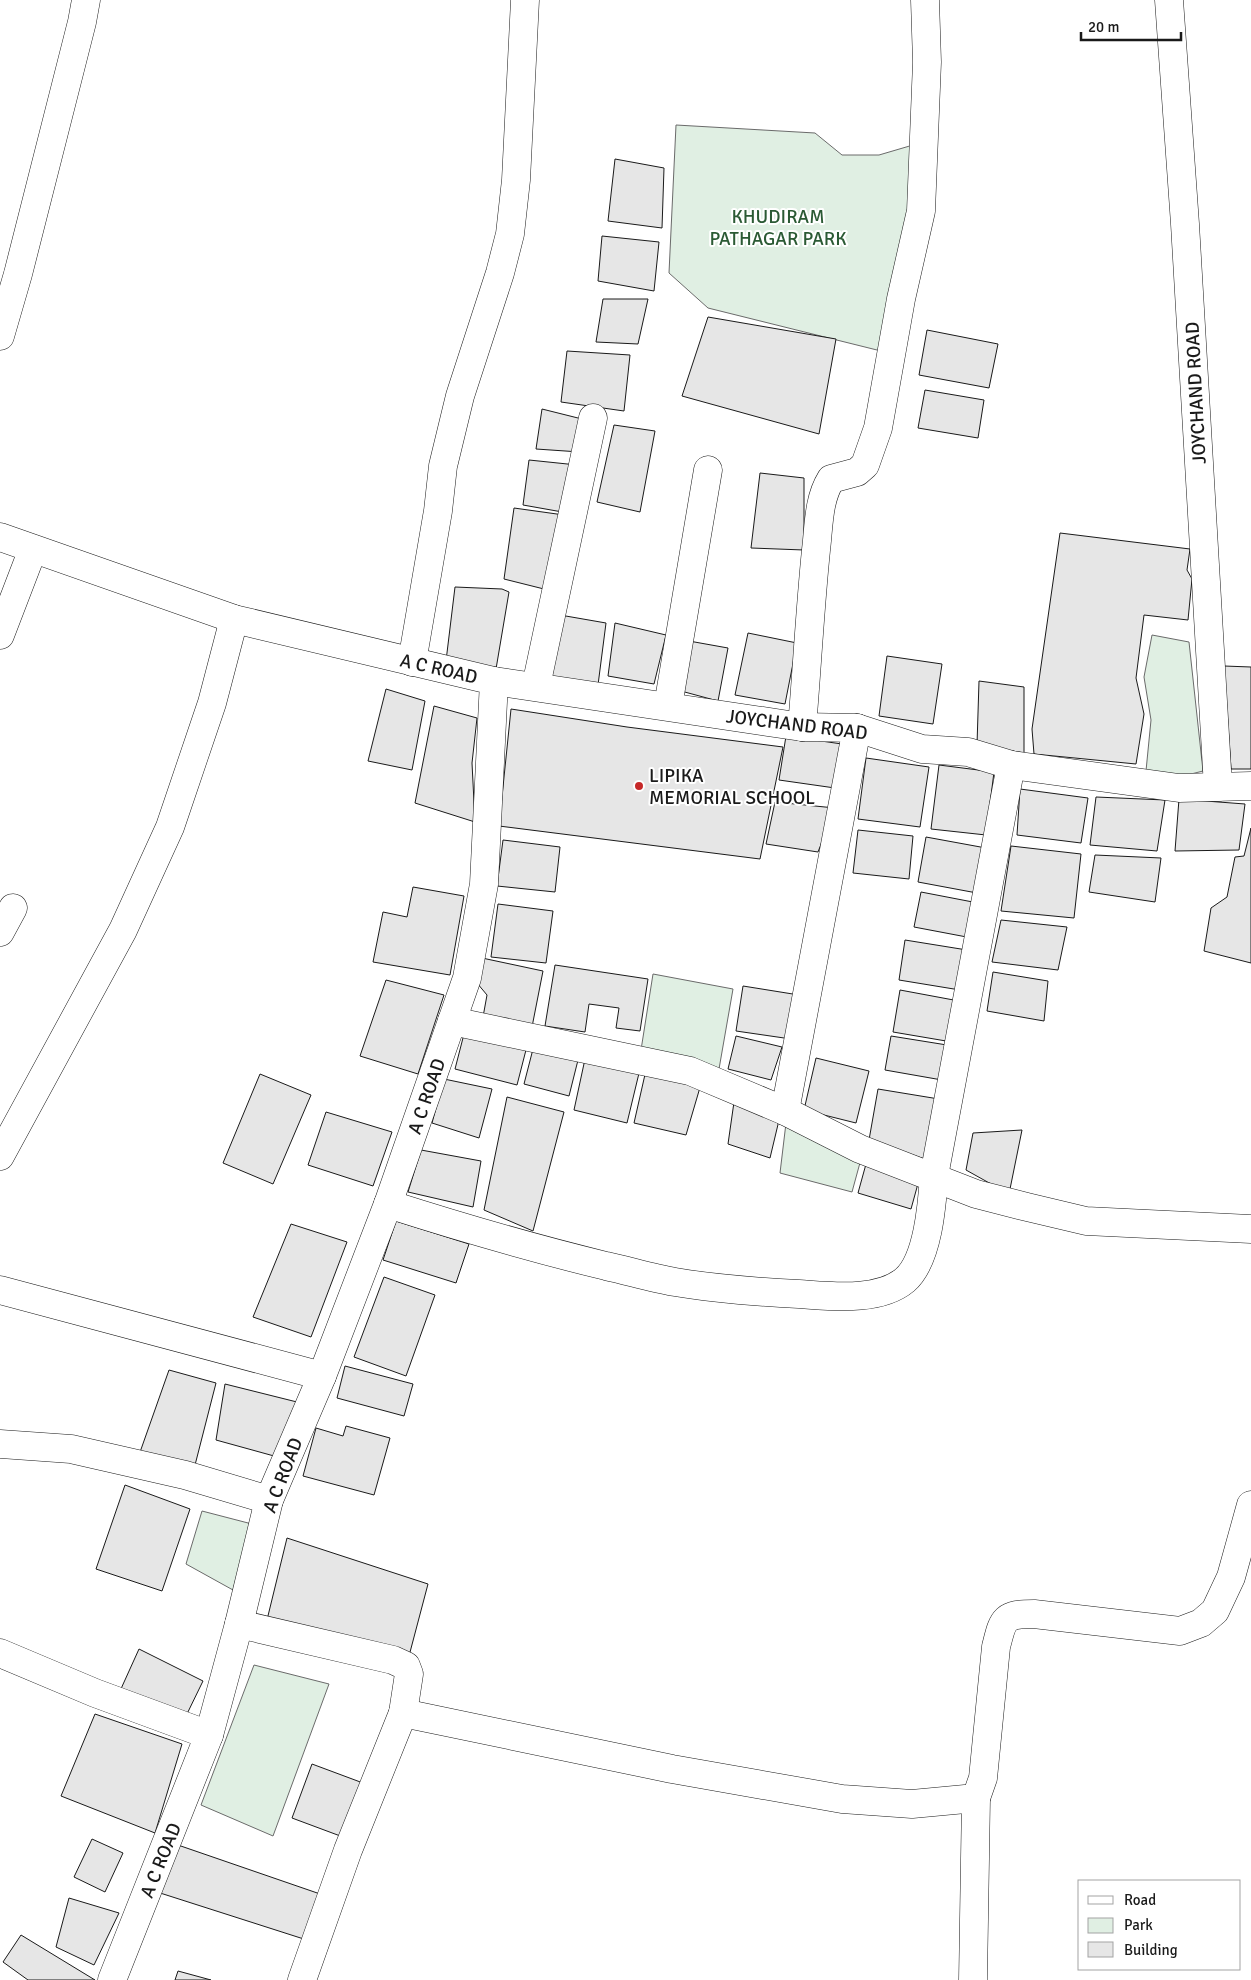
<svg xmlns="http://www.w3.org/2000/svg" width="1251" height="1980" viewBox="0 0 1251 1980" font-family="Signika,sans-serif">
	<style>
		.green { fill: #e0efe3; stroke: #6a6a6a }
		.building { fill: #e6e6e6; stroke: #1a1a1a }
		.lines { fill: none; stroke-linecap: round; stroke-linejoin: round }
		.minor-casing { stroke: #1a1a1a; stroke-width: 29 }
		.minor { stroke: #fff; stroke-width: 28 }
		.poi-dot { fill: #c62828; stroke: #fff; stroke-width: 2 }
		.labels { text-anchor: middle; stroke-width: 4; stroke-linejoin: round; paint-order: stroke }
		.park-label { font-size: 19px; fill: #2b5a34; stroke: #fff }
		.street-label { font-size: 19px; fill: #1a1a1a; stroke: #fff }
		.poi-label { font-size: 19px; fill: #1a1a1a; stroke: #fff; text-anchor: start }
	</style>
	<rect width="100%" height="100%" fill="#fff"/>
	<g class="green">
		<polygon points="676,125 815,133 842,155 879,155 913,145 912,190 881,351 708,308 669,273"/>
		<polygon points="1152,635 1189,642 1203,771 1179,777 1146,771 1151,720 1144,677"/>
		<polygon points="653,974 733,989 719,1069 641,1050"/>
		<polygon points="786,1123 861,1159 852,1192 780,1173"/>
		<polygon points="202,1511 252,1524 233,1590 186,1564"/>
		<polygon points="254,1665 329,1684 273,1836 201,1805"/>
	</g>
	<g class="building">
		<polygon points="615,159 664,168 662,228 608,221"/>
		<polygon points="602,236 659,242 654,291 598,281"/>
		<polygon points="603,299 648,299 638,344 596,342"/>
		<polygon points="708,317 836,339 819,434 682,396"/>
		<polygon points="927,330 998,344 989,388 919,375"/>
		<polygon points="567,351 630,355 624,411 561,402"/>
		<polygon points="925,390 984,400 978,438 918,428"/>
		<polygon points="542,409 586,420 580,452 536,449"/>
		<polygon points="614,425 655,431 640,512 597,502"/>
		<polygon points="529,460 577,465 568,513 523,505"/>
		<polygon points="760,473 804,478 804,550 751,548"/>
		<polygon points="514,508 564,515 548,590 504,579"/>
		<polygon points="1060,533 1190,549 1187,570 1192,579 1188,620 1144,615 1136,678 1144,714 1136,764 1034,754 1032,729"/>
		<polygon points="455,587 502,589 509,592 496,669 446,661"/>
		<polygon points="560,615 606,623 598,685 552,677"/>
		<polygon points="615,623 666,635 654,684 608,676"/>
		<polygon points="748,633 797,643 785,704 735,695"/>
		<polygon points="689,641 728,648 718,701 681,691"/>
		<polygon points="887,656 942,664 933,724 879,716"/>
		<polygon points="1224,666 1251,667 1251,769 1231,769"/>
		<polygon points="979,681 1024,687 1024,753 977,745"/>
		<polygon points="386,689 425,701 412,770 368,761"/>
		<polygon points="434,706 477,718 472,763 475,822 415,803"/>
		<polygon points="511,709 627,727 783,747 760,859 499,826"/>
		<polygon points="786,736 842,744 835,788 779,780"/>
		<polygon points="866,758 929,767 920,827 858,819"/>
		<polygon points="939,765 994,772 986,835 931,829"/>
		<polygon points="1020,789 1088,798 1081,843 1017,835"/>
		<polygon points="1096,797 1165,800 1157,851 1090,845"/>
		<polygon points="1179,799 1245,804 1239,850 1175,851"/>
		<polygon points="775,802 835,808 818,852 766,844"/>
		<polygon points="1251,828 1251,963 1204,951 1211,908 1227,897 1235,857 1244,856"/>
		<polygon points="858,830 913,836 909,879 853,873"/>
		<polygon points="926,837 986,848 977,893 918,882"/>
		<polygon points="503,840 560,847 555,892 497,886"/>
		<polygon points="1011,846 1081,854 1074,918 1001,911"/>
		<polygon points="1095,855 1161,858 1155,902 1089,892"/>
		<polygon points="413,887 464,896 450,975 373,962 383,912 407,917"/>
		<polygon points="921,892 978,903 972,938 914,927"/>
		<polygon points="498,904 553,911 546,963 491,957"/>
		<polygon points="1001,920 1067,927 1058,970 992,962"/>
		<polygon points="905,940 967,950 960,990 899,980"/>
		<polygon points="482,958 543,971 532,1027 483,1017 487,995 477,983"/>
		<polygon points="555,965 648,979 640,1031 616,1028 619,1008 589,1004 585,1032 545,1026"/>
		<polygon points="993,972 1048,981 1044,1021 987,1011"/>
		<polygon points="386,980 444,995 418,1074 360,1056"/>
		<polygon points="743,986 799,995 791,1039 736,1031"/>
		<polygon points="900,990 959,1001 952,1042 893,1032"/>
		<polygon points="464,1034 527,1046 517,1085 455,1069"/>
		<polygon points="736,1036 782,1047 771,1080 728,1069"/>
		<polygon points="891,1036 947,1045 942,1080 885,1070"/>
		<polygon points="533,1049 579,1056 569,1096 524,1084"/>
		<polygon points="816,1058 869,1071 856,1123 804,1110"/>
		<polygon points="585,1059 640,1069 627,1123 574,1110"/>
		<polygon points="646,1070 701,1084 686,1135 634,1123"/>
		<polygon points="260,1074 311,1095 273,1184 223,1163"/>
		<polygon points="444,1079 492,1089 479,1138 432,1123"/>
		<polygon points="878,1089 945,1100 936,1163 869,1140"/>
		<polygon points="507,1097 564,1112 533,1231 484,1210"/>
		<polygon points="734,1102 780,1116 770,1158 728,1144"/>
		<polygon points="326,1112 392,1132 373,1186 308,1165"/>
		<polygon points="1022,1130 1009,1194 966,1170 973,1133"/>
		<polygon points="421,1150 481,1161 473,1207 408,1192"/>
		<polygon points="866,1164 919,1180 911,1209 858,1193"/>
		<polygon points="396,1221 469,1244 456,1283 383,1260"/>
		<polygon points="291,1224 347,1242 311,1337 253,1317"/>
		<polygon points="384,1277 435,1295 406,1376 354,1357"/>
		<polygon points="345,1366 413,1384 404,1416 337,1398"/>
		<polygon points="169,1370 216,1383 194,1469 139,1455"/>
		<polygon points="225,1384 297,1402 274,1456 216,1440"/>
		<polygon points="346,1426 390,1438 374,1495 303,1476 316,1428 343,1436"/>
		<polygon points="125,1485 190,1509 162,1591 96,1569"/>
		<polygon points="287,1538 428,1584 409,1656 266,1624"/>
		<polygon points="139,1649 203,1681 185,1718 120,1691"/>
		<polygon points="95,1714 182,1744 155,1833 61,1796"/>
		<polygon points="312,1764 363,1783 343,1837 292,1818"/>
		<polygon points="92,1839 123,1853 105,1892 74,1877"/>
		<polygon points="175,1844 326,1896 310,1941 157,1892"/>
		<polygon points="69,1898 119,1913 94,1965 56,1947"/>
		<polygon points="21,1935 95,1980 28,1980 3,1962"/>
		<polygon points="178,1971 211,1980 175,1980"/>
	</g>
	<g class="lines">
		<g class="minor-casing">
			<g id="minor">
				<polyline points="1169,0 1185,224 1218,787"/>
				<polyline points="0,336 18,274 82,22 86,0"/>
				<polyline points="0,537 234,619 494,681 484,884 467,978 388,1204 322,1376 269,1500 239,1624 209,1735 112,1980"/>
				<polyline points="0,635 33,549"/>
				<polyline points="412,662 438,511 443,466 460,396 500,273 510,234 516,180 525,0"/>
				<polyline points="494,681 802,727 857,728 922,749 968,752 1011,765 1179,788 1251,786"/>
				<polyline points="536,686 593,418"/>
				<polyline points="668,706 708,470"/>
				<path d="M802,727C807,668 810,609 816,550C819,526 818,500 831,479L857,472L865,465L878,428L901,299L921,211L927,62L925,0"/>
				<polyline points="0,932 13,908"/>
				<polyline points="452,1021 690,1071 785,1111 860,1149 976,1194 1027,1207 1086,1221 1251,1229"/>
				<polyline points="785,1111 857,728"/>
				<polyline points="0,1156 123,930 170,827 212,703 234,619"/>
				<path d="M388,1204C460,1227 532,1248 606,1266C629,1271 652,1278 675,1282C716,1289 758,1292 799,1294C831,1296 879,1302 905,1280C928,1260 932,1205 934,1176L1011,765"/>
				<polyline points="0,1290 322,1376"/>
				<polyline points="0,1444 71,1449 185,1475 269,1500"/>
				<polyline points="239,1624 393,1660 406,1666 409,1674 403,1713"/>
				<polyline points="0,1653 95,1693 209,1735"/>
				<path d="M302,1980L348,1850L403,1713L672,1769L842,1799L912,1804L976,1798L983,1778L996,1647C1003,1619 1003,1614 1034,1614L1180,1631L1201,1623L1215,1611L1231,1577L1251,1505"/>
				<polyline points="973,1980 976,1798"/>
			</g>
		</g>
		<use href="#minor" class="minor"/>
	</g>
	<circle class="poi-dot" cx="639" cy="786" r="5"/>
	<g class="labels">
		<g class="park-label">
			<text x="778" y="223">KHUDIRAM<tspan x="778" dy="22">PATHAGAR PARK</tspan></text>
		</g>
		<g class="street-label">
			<text transform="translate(1195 393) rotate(-93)" y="7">JOYCHAND ROAD</text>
			<text transform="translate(439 668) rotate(13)" y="7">A C ROAD</text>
			<text transform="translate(797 724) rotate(7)" y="7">JOYCHAND ROAD</text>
			<text transform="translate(426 1096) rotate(-71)" y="7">A C ROAD</text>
			<text transform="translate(282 1475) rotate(-69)" y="7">A C ROAD</text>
			<text transform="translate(160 1860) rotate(-68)" y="7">A C ROAD</text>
		</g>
		<g class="poi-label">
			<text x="649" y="782">LIPIKA<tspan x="649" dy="22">MEMORIAL SCHOOL</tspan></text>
		</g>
	</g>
	<rect x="1078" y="1880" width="162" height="90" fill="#ffffff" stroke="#a3a3a3"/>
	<rect x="1088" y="1896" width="25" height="8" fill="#ffffff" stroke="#a3a3a3"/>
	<text x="1124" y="1905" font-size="15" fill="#1a1a1a">Road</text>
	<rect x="1088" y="1918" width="25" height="15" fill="#e0efe3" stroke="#a3a3a3"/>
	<text x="1124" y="1930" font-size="15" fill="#1a1a1a">Park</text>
	<rect x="1088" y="1942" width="25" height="15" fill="#e6e6e6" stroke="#a3a3a3"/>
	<text x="1124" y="1955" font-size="15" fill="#1a1a1a">Building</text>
	<path d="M1081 32v8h100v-8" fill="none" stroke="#1a1a1a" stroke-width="2.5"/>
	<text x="1088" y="32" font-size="15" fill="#1a1a1a" stroke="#ffffff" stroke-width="4" paint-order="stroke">20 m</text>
</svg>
